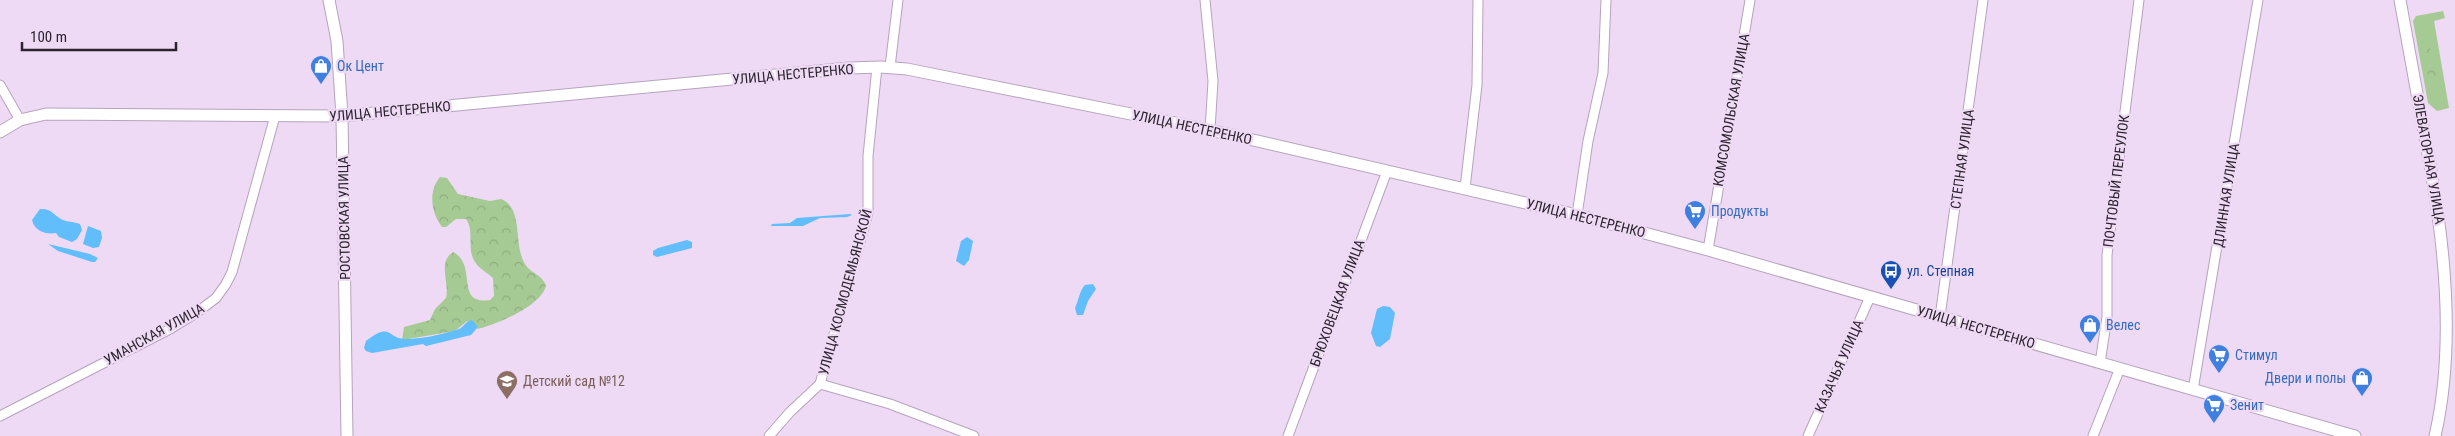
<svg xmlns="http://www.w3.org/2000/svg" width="2455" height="436" viewBox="0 0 2455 436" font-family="'Roboto Condensed',sans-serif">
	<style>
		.green { fill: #a6ca94 }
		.forest { fill: url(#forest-crowns) }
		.water { fill: #61befa }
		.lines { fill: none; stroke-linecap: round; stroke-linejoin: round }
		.minor-casing { stroke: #b6a3bc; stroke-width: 11 }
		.tertiary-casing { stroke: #b6a3bc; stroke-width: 13 }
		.minor { stroke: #fff; stroke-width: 9 }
		.tertiary { stroke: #fff; stroke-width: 11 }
		.labels { text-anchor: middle; stroke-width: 4.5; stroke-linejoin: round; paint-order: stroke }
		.shop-label { font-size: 14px; fill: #366cbe; stroke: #eedaf5; text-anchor: start }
		.street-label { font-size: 14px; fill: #2b232d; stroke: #eedaf5 }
		.transit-label { font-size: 14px; fill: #164399; stroke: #eedaf5; text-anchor: start }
		.education-label { font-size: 14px; fill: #785e54; stroke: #eedaf5; text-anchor: start }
	</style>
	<defs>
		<pattern id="forest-crowns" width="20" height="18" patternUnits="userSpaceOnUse" patternTransform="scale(1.25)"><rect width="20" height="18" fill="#a6ca94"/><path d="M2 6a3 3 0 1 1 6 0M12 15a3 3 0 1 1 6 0" fill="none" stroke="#8fad80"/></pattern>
	</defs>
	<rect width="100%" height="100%" fill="#eedaf5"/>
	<polygon class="green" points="2443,11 2445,18 2434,21 2449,108 2437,111 2428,103 2413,21 2416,16"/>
	<g class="forest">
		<polygon points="2425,39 2428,43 2440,78 2439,85 2434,90 2430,85 2425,63 2426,52 2422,43"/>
		<path d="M440,177L447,178L458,194L490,201L501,199C524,208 513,245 525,264C530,273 543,275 546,286C540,307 497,324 477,329L478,327L467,321L455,331L402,340L404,327L430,320L435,309L446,298C450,282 437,263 453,252C478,264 454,306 490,300L494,296L493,278C487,272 479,269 475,262C466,248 475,232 466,219H456L446,227H442C431,213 428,191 440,177Z"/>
	</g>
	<g class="water">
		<path d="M40,209C52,208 54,216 63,220C68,222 75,222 80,224L82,230L77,239L72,242L59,237L56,233C47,235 34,231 32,220Z"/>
		<polygon points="850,214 852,215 847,217 820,218 803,226 771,226 772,224 790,223 797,218"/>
		<polygon points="88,226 101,231 102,238 99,247 93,248 83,244"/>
		<polygon points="967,237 973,241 969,260 964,266 956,261 961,241"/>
		<polygon points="687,240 692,242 692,248 657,257 653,255 653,251 658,248"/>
		<polygon points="48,244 90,254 98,258 95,262 92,262 58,251"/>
		<path d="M1093,284L1096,289L1088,301L1083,315H1077L1075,308C1078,302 1080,289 1085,285Z"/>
		<polygon points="1383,306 1390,307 1395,313 1390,339 1380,347 1376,346 1371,333 1377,309"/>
		<path d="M472,320L478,327L471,335L426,346L423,344L372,353L366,351L364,348L366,341C392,321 387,339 405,339C421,339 440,335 456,330C463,329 465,321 472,320Z"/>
	</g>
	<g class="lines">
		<g class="minor-casing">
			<g id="minor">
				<polyline points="1205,0 1213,81 1210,130"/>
				<polyline points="890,67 898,0"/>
				<polyline points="0,85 20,120"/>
				<polyline points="1465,188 1477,85 1478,0"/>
				<polyline points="1577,215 1588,141 1603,73 1606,0"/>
				<polyline points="1708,250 1750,0"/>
				<polyline points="1940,317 1983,0"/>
				<polyline points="2100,363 2107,317 2107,255 2139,0"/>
				<polyline points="820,384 890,404 974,436"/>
				<polyline points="2193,390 2258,0"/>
				<polyline points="0,416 170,329 196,313 216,298 226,284 232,272 275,116"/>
				<polyline points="769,436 790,412 820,384 868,213 868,156 877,67"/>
				<polyline points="1288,436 1387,171"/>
				<polyline points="1808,436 1870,297"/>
				<polyline points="2093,436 2120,368"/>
			</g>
		</g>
		<g class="tertiary-casing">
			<g id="tertiary">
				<polyline points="329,0 337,41 342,116 347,436"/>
				<path d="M2400,0C2410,55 2420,110 2430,165C2446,253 2455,350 2435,436"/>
				<polyline points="0,132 20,120 46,114 342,116 849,68 881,67 907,69 1210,130 1577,215 1708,250 2355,436"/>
			</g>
		</g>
		<use href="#minor" class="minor"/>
		<use href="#tertiary" class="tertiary"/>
	</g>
	<defs>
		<g id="shop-pin" transform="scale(1.125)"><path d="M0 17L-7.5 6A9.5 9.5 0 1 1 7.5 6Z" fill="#3f7fe0" stroke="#eedaf5"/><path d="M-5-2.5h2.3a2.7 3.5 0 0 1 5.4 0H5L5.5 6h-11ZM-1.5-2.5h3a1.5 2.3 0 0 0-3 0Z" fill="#fff"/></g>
		<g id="supermarket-pin" transform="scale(1.125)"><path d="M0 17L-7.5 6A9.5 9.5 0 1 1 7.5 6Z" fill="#3f7fe0" stroke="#eedaf5"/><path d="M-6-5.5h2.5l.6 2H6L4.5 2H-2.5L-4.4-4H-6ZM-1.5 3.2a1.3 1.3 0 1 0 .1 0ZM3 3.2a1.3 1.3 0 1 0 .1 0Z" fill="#fff"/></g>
		<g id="bus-pin" transform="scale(1.125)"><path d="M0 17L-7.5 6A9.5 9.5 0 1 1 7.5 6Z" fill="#1a4fb4" stroke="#eedaf5"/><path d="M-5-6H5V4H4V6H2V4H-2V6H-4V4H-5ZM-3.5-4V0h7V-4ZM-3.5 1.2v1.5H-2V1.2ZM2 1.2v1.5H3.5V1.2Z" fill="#fff"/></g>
		<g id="school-pin" transform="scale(1.125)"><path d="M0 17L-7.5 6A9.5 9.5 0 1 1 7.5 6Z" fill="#8d6e63" stroke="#eedaf5"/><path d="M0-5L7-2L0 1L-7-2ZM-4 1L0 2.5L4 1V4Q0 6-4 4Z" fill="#fff"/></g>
	</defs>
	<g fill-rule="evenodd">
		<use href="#shop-pin" x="321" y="66"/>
		<use href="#supermarket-pin" x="1695" y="211"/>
		<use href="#bus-pin" x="1891" y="271"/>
		<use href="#shop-pin" x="2090" y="325"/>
		<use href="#supermarket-pin" x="2219" y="355"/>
		<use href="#shop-pin" x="2362" y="378"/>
		<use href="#school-pin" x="507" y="381"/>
		<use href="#supermarket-pin" x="2214" y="405"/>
	</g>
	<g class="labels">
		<g class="shop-label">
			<text x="337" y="71">Ок Цент</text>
			<text x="1711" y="216">Продукты</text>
			<text x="2106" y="330">Велес</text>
			<text x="2235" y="360">Стимул</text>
			<text x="2346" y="383" text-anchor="end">Двери и полы</text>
			<text x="2230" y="410">Зенит</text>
		</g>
		<g class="street-label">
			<text transform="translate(793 74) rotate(-5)" y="5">УЛИЦА НЕСТЕРЕНКО</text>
			<text transform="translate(1731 110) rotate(-80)" y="5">КОМСОМОЛЬСКАЯ УЛИЦА</text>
			<text transform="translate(390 111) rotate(-5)" y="5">УЛИЦА НЕСТЕРЕНКО</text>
			<text transform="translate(1192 127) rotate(12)" y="5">УЛИЦА НЕСТЕРЕНКО</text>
			<text transform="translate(1962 159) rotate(-82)" y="5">СТЕПНАЯ УЛИЦА</text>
			<text transform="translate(2429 159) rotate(80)" y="5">ЭЛЕВАТОРНАЯ УЛИЦА</text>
			<text transform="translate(2116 181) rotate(-83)" y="5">ПОЧТОВЫЙ ПЕРЕУЛОК</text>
			<text transform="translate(2226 195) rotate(-81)" y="5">ДЛИННАЯ УЛИЦА</text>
			<text transform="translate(344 218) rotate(-91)" y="5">РОСТОВСКАЯ УЛИЦА</text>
			<text transform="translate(1586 218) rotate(14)" y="5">УЛИЦА НЕСТЕРЕНКО</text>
			<text transform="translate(845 292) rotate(-75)" y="5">УЛИЦА КОСМОДЕМЬЯНСКОЙ</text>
			<text transform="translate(1337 303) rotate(-70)" y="5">БРЮХОВЕЦКАЯ УЛИЦА</text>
			<text transform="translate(1976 327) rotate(16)" y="5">УЛИЦА НЕСТЕРЕНКО</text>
			<text transform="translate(154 334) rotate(-29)" y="5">УМАНСКАЯ УЛИЦА</text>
			<text transform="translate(1839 366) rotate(-66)" y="5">КАЗАЧЬЯ УЛИЦА</text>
		</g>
		<g class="transit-label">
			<text x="1907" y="276">ул. Степная</text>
		</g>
		<g class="education-label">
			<text x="523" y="386">Детский сад №12</text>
		</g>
	</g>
	<path d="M22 42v8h154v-8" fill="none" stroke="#2b232d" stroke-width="2.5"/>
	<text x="30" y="42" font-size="15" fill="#2b232d" stroke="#eedaf5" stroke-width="4" paint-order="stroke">100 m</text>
</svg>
